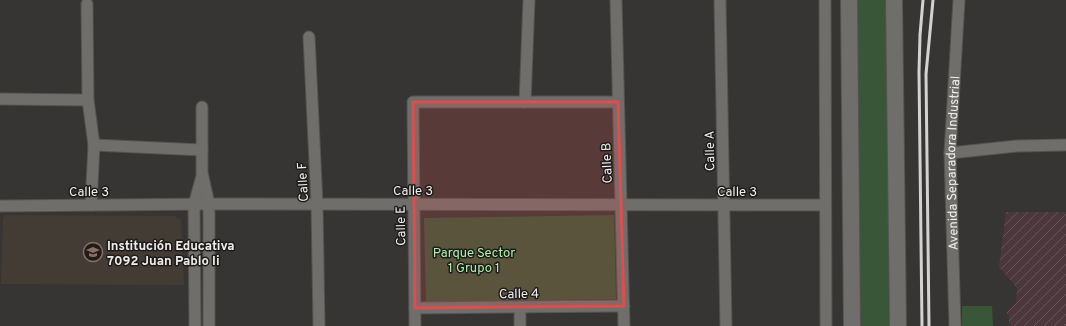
<svg xmlns="http://www.w3.org/2000/svg" width="1066" height="326" viewBox="0 0 1066 326" font-family="Overpass,sans-serif">
	<style>
		.industrial { fill: url(#industrial-furrows) }
		.built { fill: #433c35 }
		.green { fill: #3a5638 }
		.lines { fill: none; stroke-linecap: round; stroke-linejoin: round }
		.street-casing { stroke: #555351; stroke-width: 13 }
		.secondary-casing { stroke: #555351; stroke-width: 18 }
		.street { stroke: #706e6b; stroke-width: 11 }
		.secondary { stroke: #706e6b; stroke-width: 16 }
		.rail { stroke: #d4d2d1; stroke-width: 3 }
		.marked { fill: #db4f4f; fill-opacity: 0.2; stroke: #db4f4f; stroke-width: 3; stroke-linejoin: round }
		.labels { text-anchor: middle; stroke-width: 3; stroke-linejoin: round; paint-order: stroke }
		.street-label { font-size: 13px; fill: #efedec; stroke: #1e1d1c }
		.poi-label { font-size: 13px; font-weight: bold; fill: #efedec; stroke: #1e1d1c; text-anchor: start }
		.park-label { font-size: 13px; fill: #adf0a8; stroke: #1e1d1c }
	</style>
	<defs>
		<pattern id="industrial-furrows" width="10" height="10" patternUnits="userSpaceOnUse"><rect width="10" height="10" fill="#4b373c"/><path d="M-1 1l2-2M0 10L10 0M9 11l2-2" fill="none" stroke="#655458"/></pattern>
	</defs>
	<rect width="100%" height="100%" fill="#373533"/>
	<polygon class="industrial" points="1006,212 1066,212 1066,326 1009,326 1009,315 1007,314 1007,312 1016,303 1017,288 999,267"/>
	<polygon class="built" points="5,215 174,216 181,220 184,285 1,284 3,219"/>
	<g class="green">
		<polygon points="858,0 887,0 889,326 859,326"/>
		<polygon points="614,215 616,299 426,302 424,218"/>
		<polygon points="992,306 993,326 962,326 962,306"/>
	</g>
	<g class="lines">
		<g class="street-casing">
			<g id="street">
				<polyline points="616,0 624,326"/>
				<polyline points="720,0 726,326"/>
				<polyline points="825,0 826,326"/>
				<polyline points="87,4 88,100 94,145 91,205"/>
				<polyline points="309,37 317,204 319,326"/>
				<polyline points="0,99 88,100"/>
				<polyline points="525,102 529,0"/>
				<polyline points="202,107 202,173 209,204 209,326"/>
				<polyline points="94,145 202,150"/>
				<polyline points="950,153 1017,146 1066,145"/>
				<polyline points="0,206 209,204 825,205"/>
				<polyline points="520,307 520,326"/>
				<polyline points="415,308 624,306"/>
				<polyline points="195,326 194,205 202,176"/>
				<polyline points="415,326 413,102 618,102"/>
				<path id="s1" d="M955,326L950,153L959,0"/>
			</g>
		</g>
		<g class="secondary-casing">
			<g id="secondary">
				<polyline points="849,0 852,326"/>
				<polyline points="894,0 898,326"/>
			</g>
		</g>
		<use href="#street" class="street"/>
		<use href="#secondary" class="secondary"/>
		<g class="rail">
			<polyline points="922,326 919,72 920,35 923,0"/>
			<polyline points="929,326 926,74 933,0"/>
		</g>
	</g>
	<path class="marked" d="M413,102H618L624,306L415,308Z"/>
	<defs>
		<g id="school-ring" transform="scale(1)"><circle r="9.5" fill="#1e1d1c" stroke="#8d6e63" stroke-width="1.5"/><path d="M0-5L7-2L0 1L-7-2ZM-4 1L0 2.5L4 1V4Q0 6-4 4Z" fill="#8d6e63"/></g>
	</defs>
	<g fill-rule="evenodd">
		<use href="#school-ring" x="93" y="252"/>
	</g>
	<g class="labels">
		<g class="street-label">
			<text transform="translate(709 151) rotate(-91)" y="5">Calle A</text>
			<text transform="translate(606 163) rotate(-92)" y="5">Calle B</text>
			<text dy="5" stroke="none"><textPath href="#s1" startOffset="163">Avenida Separadora Industrial</textPath></text>
			<text transform="translate(302 182) rotate(-93)" y="5">Calle F</text>
			<text x="413" y="195">Calle 3</text>
			<text x="89" y="196">Calle 3</text>
			<text x="737" y="196">Calle 3</text>
			<text transform="translate(400 226) rotate(-91)" y="5">Calle E</text>
			<text transform="translate(519 293) rotate(-1)" y="5">Calle 4</text>
		</g>
		<g class="poi-label">
			<text x="107" y="250">Institución Educativa<tspan x="107" dy="15">7092 Juan Pablo Ii</tspan></text>
		</g>
		<g class="park-label">
			<text x="474" y="257">Parque Sector<tspan x="474" dy="15">1 Grupo 1</tspan></text>
		</g>
	</g>
</svg>
